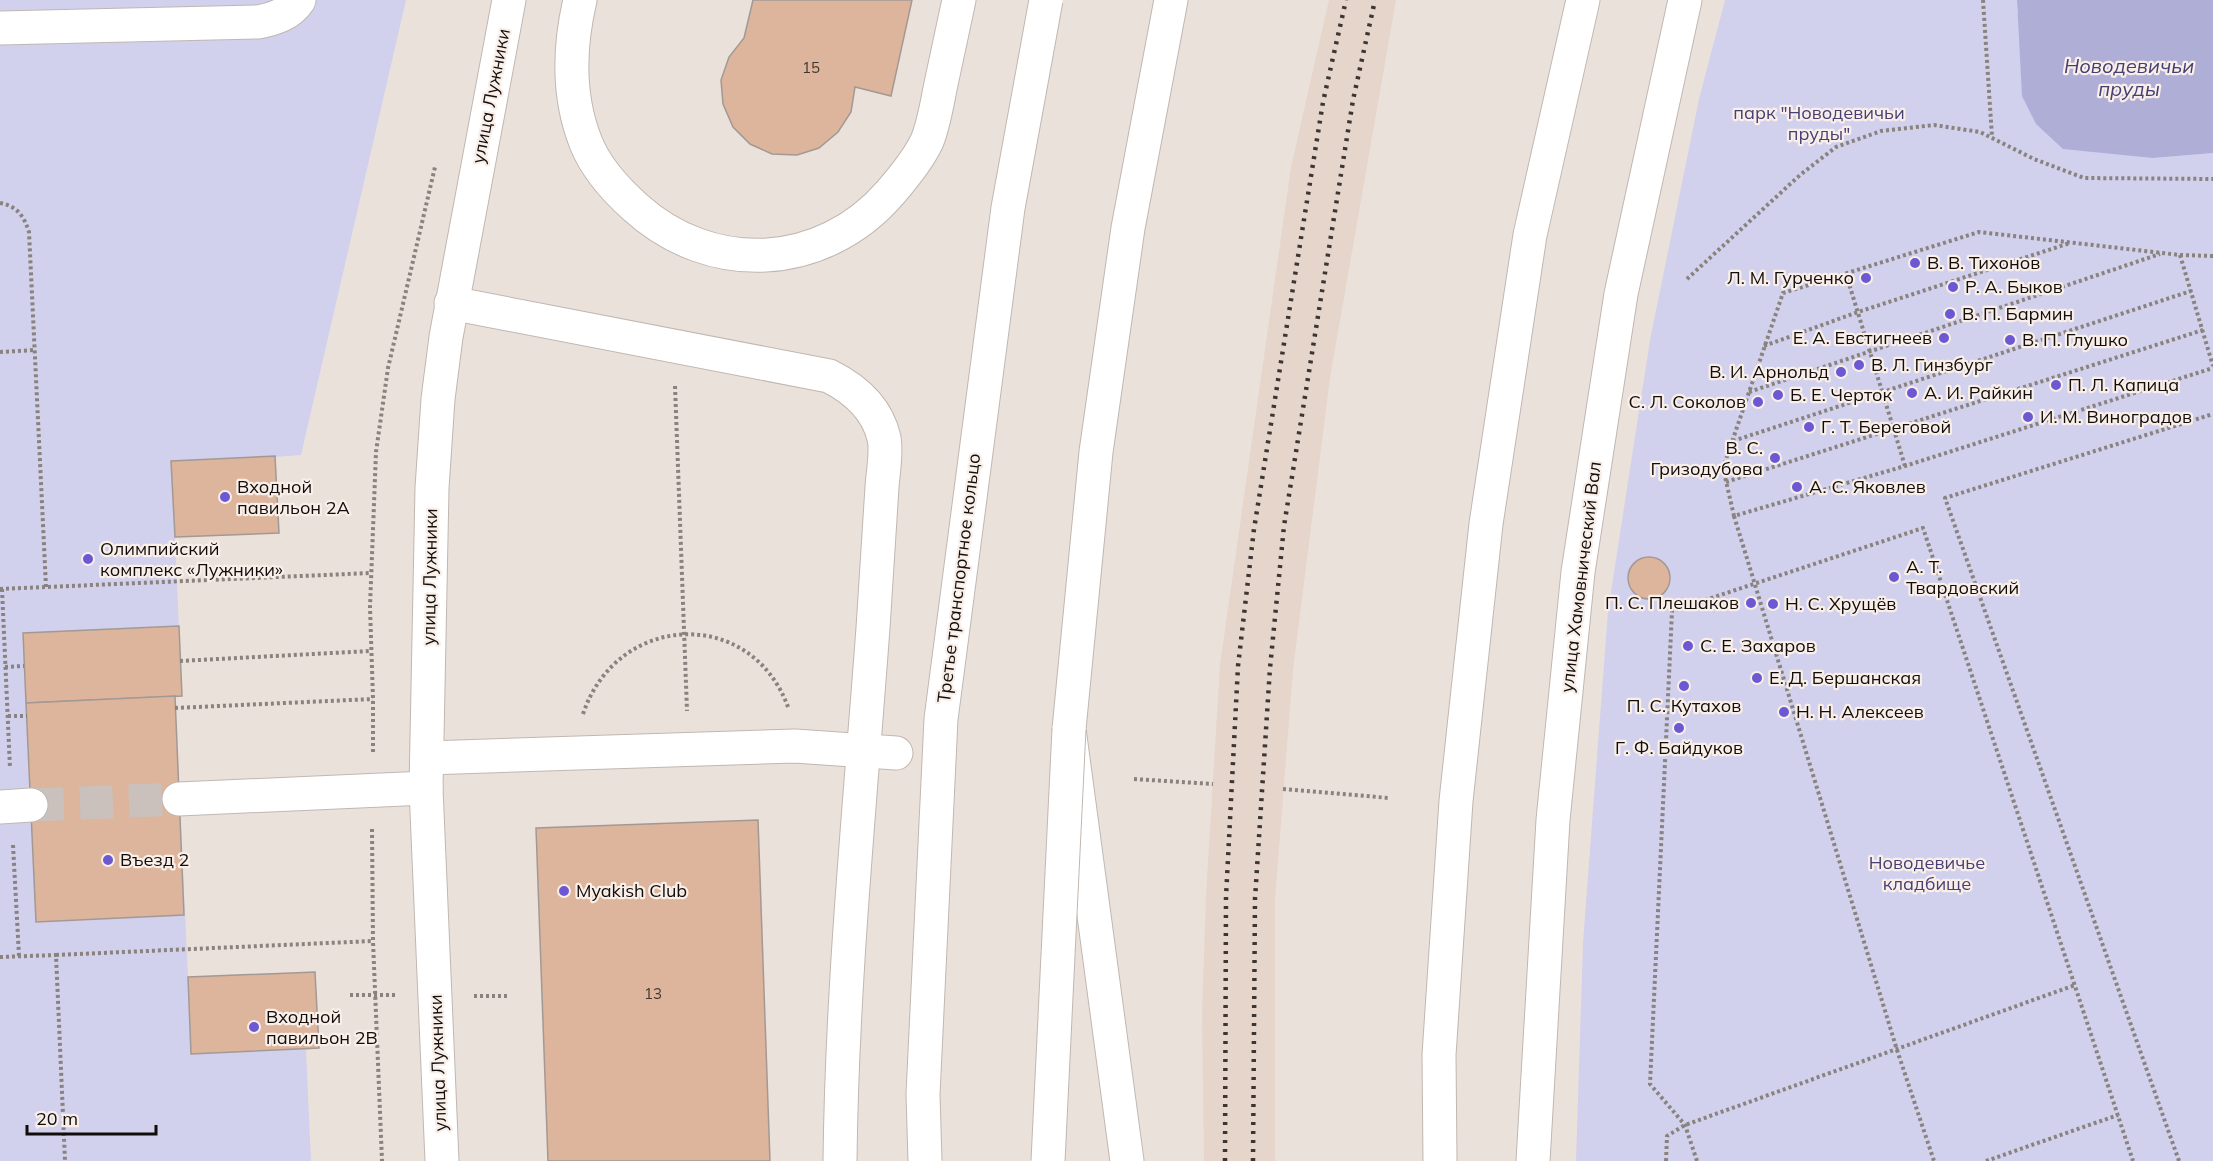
<svg xmlns="http://www.w3.org/2000/svg" width="2213" height="1161" viewBox="0 0 2213 1161" font-family="Mulish,sans-serif">
	<style>
		.built { fill: #e6d5cb }
		.green { fill: #d1d1ed; fill-rule: evenodd }
		.water { fill: #afaed7 }
		.building { fill: #ddb49c; stroke: #a39994; stroke-width: 1.5 }
		.lines { fill: none; stroke-linecap: round; stroke-linejoin: round }
		.minor-tunnel { stroke: #cac1bc; stroke-width: 33; stroke-dasharray: 33 16; stroke-linecap: butt }
		.minor-casing { stroke: #c1b7b1; stroke-width: 35 }
		.major-casing { stroke: #c1b7b1; stroke-width: 35 }
		.path { stroke: #89827e; stroke-width: 4; stroke-dasharray: 3 3; stroke-linecap: butt }
		.minor { stroke: #fff; stroke-width: 33 }
		.major { stroke: #fff; stroke-width: 33 }
		.rail { stroke: #3b3634; stroke-width: 4.5; stroke-dasharray: 3 6; stroke-linecap: butt }
		.major-bridge-casing { stroke: #c1b7b1; stroke-width: 35; stroke-linecap: butt }
		.major-bridge { stroke: #fff; stroke-width: 33 }
		.poi-dot { fill: #6b58d2; stroke: #f9eee8; stroke-width: 2 }
		.labels { text-anchor: middle; stroke-width: 4.5; stroke-linejoin: round; paint-order: stroke }
		.number-label { font-size: 15px; fill: #43372f }
		.street-label { font-size: 18px; fill: #100d0b; stroke: #f9eee8 }
		.park-label { font-size: 18px; fill: #454076; stroke: #f9eee8 }
		.poi-label { font-size: 18px; fill: #100d0b; stroke: #f9eee8; text-anchor: start }
		.water-label { font-size: 20px; font-style: italic; fill: #433e73; stroke: #f9eee8 }
	</style>
	<rect width="100%" height="100%" fill="#ebe1db"/>
	<polygon class="built" points="1329,0 1396,0 1330,378 1293,670 1275,900 1275,1161 1204,1161 1202,1013 1206,895 1220,665 1291,167"/>
	<g class="green">
		<polygon points="0,0 406,0 301,455 275,457 279,533 175,538 182,696 175,697 188,977 315,972 319,1048 306,1050 311,1161 0,1161"/>
		<path d="M1725,0H2017V13L2153,158L2213,153V1161H1576L1583,942L1608,611L1650,340L1699,99ZM1643,558C1658,558 1677,569 1668,587C1650,621 1603,577 1643,558Z"/>
	</g>
	<polygon class="water" points="2017,0 2213,0 2213,153 2153,158 2063,149 2036,124 2022,96"/>
	<g class="building">
		<polygon points="753,0 912,0 891,96 855,87 851,112 838,132 819,148 797,155 772,154 750,144 733,127 723,104 721,80 729,57 744,38"/>
		<polygon points="275,456 279,533 175,537 171,461"/>
		<circle cx="1649" cy="578" r="21"/>
		<polygon points="179,626 182,696 26,703 23,633"/>
		<polygon points="175,696 184,915 36,922 26,703"/>
		<polygon points="758,820 770,1161 548,1161 536,828"/>
		<polygon points="315,972 319,1048 191,1054 188,977"/>
	</g>
	<g class="lines">
		<polyline class="minor-tunnel" points="31,805 179,799"/>
		<g class="minor-casing">
			<g id="minor">
				<path d="M0,28L258,22C274,19 290,14 299,0"/>
				<path d="M451,303L829,376C855,389 877,408 884,438C887,452 883,472 882,487C879,534 876,581 873,628C860,805 842,983 840,1161"/>
				<polyline points="427,758 795,746 896,753"/>
				<polyline points="179,799 426,788"/>
				<polyline points="0,807 31,805"/>
				<polyline points="442,1161 426,788 432,488 438,399 446,337 509,0"/>
			</g>
		</g>
		<g class="major-casing">
			<g id="major">
				<path d="M580,0C569,47 568,98 586,143C596,168 615,189 635,207C711,276 822,271 890,193C903,178 918,160 927,141C934,124 937,103 941,84C947,56 953,28 959,0"/>
				<polyline points="1127,1161 1069,729 1096,452 1128,228 1171,0"/>
				<polyline points="1440,1161 1439,1055 1456,801 1486,524 1530,235 1583,0"/>
				<polyline points="1533,1161 1553,820 1578,572 1621,294 1685,0"/>
			</g>
		</g>
		<g class="path">
			<polyline points="1983,0 1992,137"/>
			<path d="M0,203C17,206 24,216 29,232L46,587"/>
			<polyline points="2180,255 2213,366"/>
			<polyline points="2213,256 2180,255 1979,232 1783,293 1723,468 1734,516 1905,466 2213,368"/>
			<polyline points="1846,274 1905,466"/>
			<polyline points="1687,279 1800,175 1836,147 1881,131 1934,125 1980,132 2034,159 2084,178 2213,179"/>
			<polyline points="1764,346 1858,312 2070,243"/>
			<polyline points="0,352 35,350"/>
			<polyline points="675,386 687,711"/>
			<polyline points="1749,392 2160,254"/>
			<polyline points="1733,441 2191,291"/>
			<polyline points="1726,482 2203,330"/>
			<polyline points="1734,516 1897,1050 1934,1161"/>
			<polyline points="0,589 371,573"/>
			<polyline points="2,589 10,768"/>
			<polyline points="180,661 370,651"/>
			<polyline points="5,667 24,666"/>
			<polyline points="175,708 373,699"/>
			<path d="M583,714C617,612 751,606 788,707"/>
			<polyline points="8,716 27,716"/>
			<polyline points="373,752 373,699 370,607 376,452 388,368 435,167"/>
			<polyline points="1134,779 1213,784"/>
			<polyline points="1283,789 1389,798"/>
			<polyline points="372,829 373,941 382,1161"/>
			<polyline points="13,845 19,956"/>
			<polyline points="56,955 373,941"/>
			<polyline points="0,957 56,955 65,1161"/>
			<polyline points="350,995 397,995"/>
			<polyline points="474,996 508,996"/>
			<polyline points="1666,1161 1667,1136 1685,1125 2075,985"/>
			<polyline points="1697,1161 1685,1125 1650,1084 1672,611 1923,528 2133,1161"/>
			<polyline points="1986,1161 2118,1115"/>
			<polyline points="2179,1161 1945,498 2213,414"/>
		</g>
		<use href="#minor" class="minor"/>
		<use href="#major" class="major"/>
		<g class="rail">
			<polyline points="1225,1161 1226,897 1238,666 1254,529 1323,102 1346,0"/>
			<polyline points="1253,1161 1255,899 1270,668 1284,526 1353,100 1375,0"/>
		</g>
		<g class="major-bridge-casing">
			<g id="major-bridge">
				<polyline points="925,1161 923,1094 941,719 1008,208 1046,0"/>
				<polyline points="1048,1161 1069,729"/>
			</g>
		</g>
		<use href="#major-bridge" class="major-bridge"/>
	</g>
	<g class="poi-dot">
		<circle cx="1915" cy="263" r="6"/>
		<circle cx="1866" cy="278" r="6"/>
		<circle cx="1953" cy="287" r="6"/>
		<circle cx="1950" cy="314" r="6"/>
		<circle cx="1944" cy="338" r="6"/>
		<circle cx="2010" cy="340" r="6"/>
		<circle cx="1859" cy="365" r="6"/>
		<circle cx="1841" cy="372" r="6"/>
		<circle cx="2056" cy="385" r="6"/>
		<circle cx="1912" cy="393" r="6"/>
		<circle cx="1778" cy="395" r="6"/>
		<circle cx="1758" cy="402" r="6"/>
		<circle cx="2028" cy="417" r="6"/>
		<circle cx="1809" cy="427" r="6"/>
		<circle cx="1775" cy="458" r="6"/>
		<circle cx="1797" cy="487" r="6"/>
		<circle cx="225" cy="497" r="6"/>
		<circle cx="88" cy="559" r="6"/>
		<circle cx="1894" cy="577" r="6"/>
		<circle cx="1751" cy="603" r="6"/>
		<circle cx="1773" cy="604" r="6"/>
		<circle cx="1688" cy="646" r="6"/>
		<circle cx="1757" cy="678" r="6"/>
		<circle cx="1684" cy="686" r="6"/>
		<circle cx="1784" cy="712" r="6"/>
		<circle cx="1679" cy="728" r="6"/>
		<circle cx="108" cy="860" r="6"/>
		<circle cx="564" cy="891" r="6"/>
		<circle cx="254" cy="1027" r="6"/>
	</g>
	<g class="labels">
		<g class="number-label">
			<text x="811" y="73">15</text>
			<text x="653" y="999">13</text>
		</g>
		<g class="street-label">
			<text transform="translate(491 96) rotate(-79)" y="6">улица Лужники</text>
			<text transform="translate(430 577) rotate(-89)" y="6">улица Лужники</text>
			<text transform="translate(1581 577) rotate(-83)" y="6">улица Хамовнический Вал</text>
			<text transform="translate(959 578) rotate(-83)" y="6">Третье транспортное кольцо</text>
			<text transform="translate(438 1063) rotate(-92)" y="6">улица Лужники</text>
		</g>
		<g class="park-label">
			<text x="1819" y="119">парк "Новодевичьи<tspan x="1819" dy="21">пруды"</tspan></text>
			<text x="1927" y="869">Новодевичье<tspan x="1927" dy="21">кладбище</tspan></text>
		</g>
		<g class="poi-label">
			<text x="1927" y="269">В. В. Тихонов</text>
			<text x="1854" y="284" text-anchor="end">Л. М. Гурченко</text>
			<text x="1965" y="293">Р. А. Быков</text>
			<text x="1962" y="320">В. П. Бармин</text>
			<text x="1932" y="344" text-anchor="end">Е. А. Евстигнеев</text>
			<text x="2022" y="346">В. П. Глушко</text>
			<text x="1871" y="371">В. Л. Гинзбург</text>
			<text x="1829" y="378" text-anchor="end">В. И. Арнольд</text>
			<text x="2068" y="391">П. Л. Капица</text>
			<text x="1924" y="399">А. И. Райкин</text>
			<text x="1790" y="401">Б. Е. Черток</text>
			<text x="1746" y="408" text-anchor="end">С. Л. Соколов</text>
			<text x="2040" y="423">И. М. Виноградов</text>
			<text x="1821" y="433">Г. Т. Береговой</text>
			<text x="1763" y="454" text-anchor="end">В. С.<tspan x="1763" dy="21">Гризодубова</tspan></text>
			<text x="237" y="493">Входной<tspan x="237" dy="21">павильон 2A</tspan></text>
			<text x="1809" y="493">А. С. Яковлев</text>
			<text x="100" y="555">Олимпийский<tspan x="100" dy="21">комплекс «Лужники»</tspan></text>
			<text x="1906" y="573">А. Т.<tspan x="1906" dy="21">Твардовский</tspan></text>
			<text x="1739" y="609" text-anchor="end">П. С. Плешаков</text>
			<text x="1785" y="610">Н. С. Хрущёв</text>
			<text x="1700" y="652">С. Е. Захаров</text>
			<text x="1769" y="684">Е. Д. Бершанская</text>
			<text x="1684" y="712" text-anchor="middle">П. С. Кутахов</text>
			<text x="1796" y="718">Н. Н. Алексеев</text>
			<text x="1679" y="754" text-anchor="middle">Г. Ф. Байдуков</text>
			<text x="120" y="866">Въезд 2</text>
			<text x="576" y="897">Myakish Club</text>
			<text x="266" y="1023">Входной<tspan x="266" dy="21">павильон 2B</tspan></text>
		</g>
		<g class="water-label">
			<text x="2129" y="73">Новодевичьи<tspan x="2129" dy="23">пруды</tspan></text>
		</g>
	</g>
	<path d="M27 1125v9h129v-9" fill="none" stroke="#100d0b" stroke-width="3"/>
	<text x="36" y="1125" font-size="18" fill="#100d0b" stroke="#f9eee8" stroke-width="4.5" paint-order="stroke">20 m</text>
</svg>
